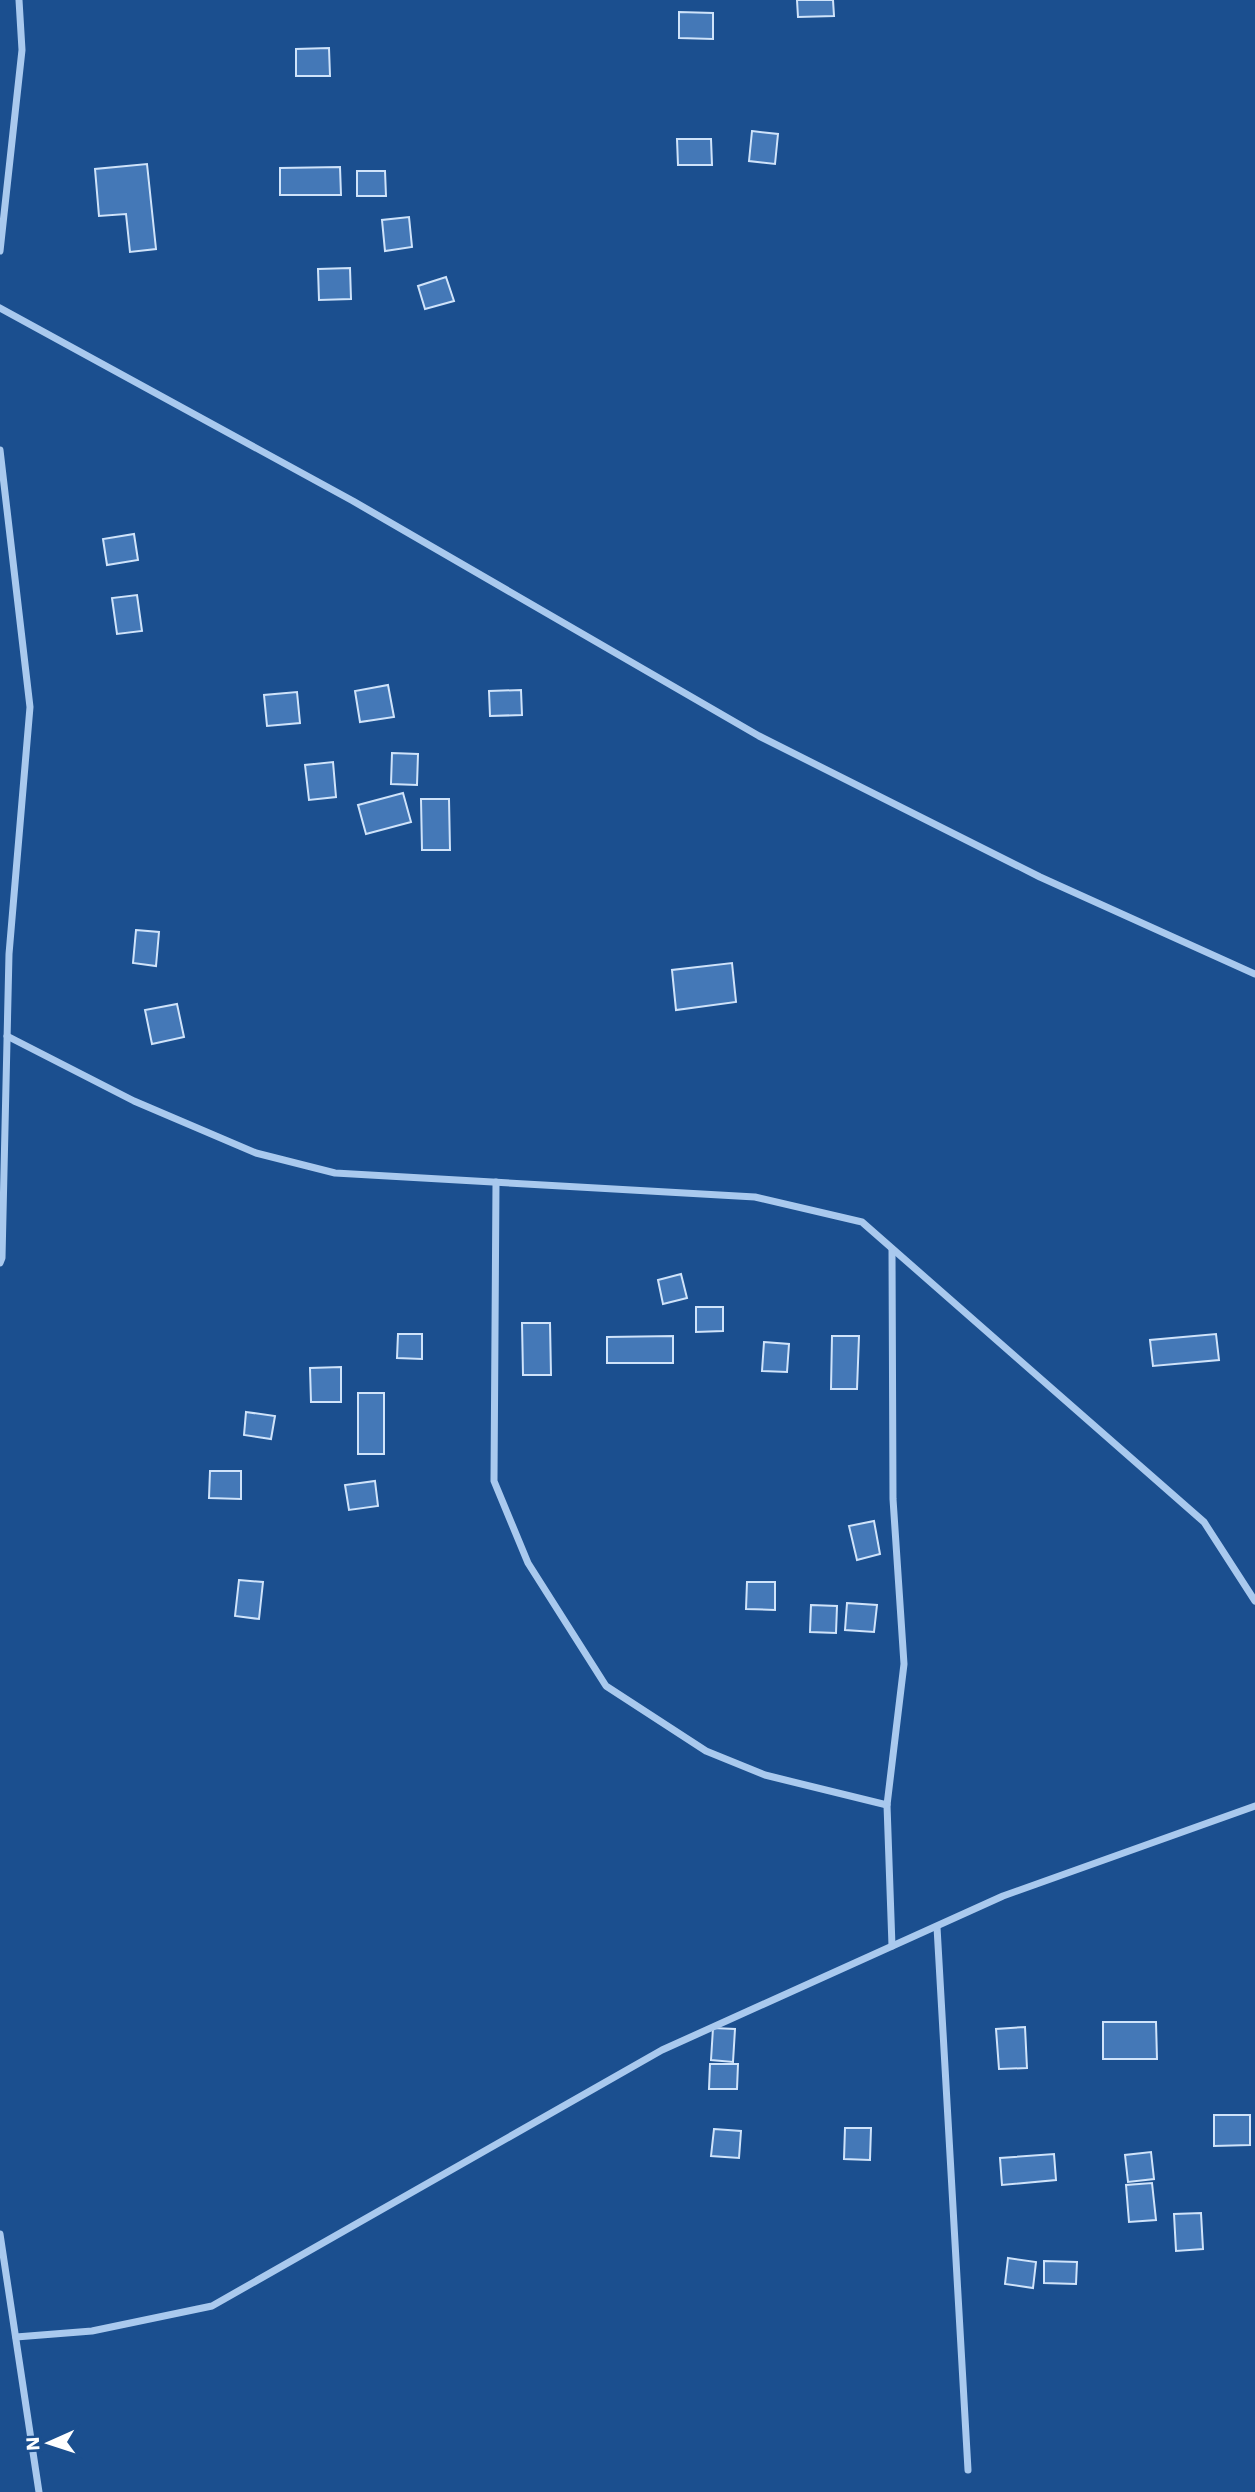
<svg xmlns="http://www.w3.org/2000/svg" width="1255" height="2492" viewBox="0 0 1255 2492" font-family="'Work Sans',sans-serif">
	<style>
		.building { fill: #4478b7; stroke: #cfe3fa; stroke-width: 2 }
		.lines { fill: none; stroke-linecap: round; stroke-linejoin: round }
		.street { stroke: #a9c9ee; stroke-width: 7 }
	</style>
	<rect width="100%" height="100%" fill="#1b4f8f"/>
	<g class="building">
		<polygon points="797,0 833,0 834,16 798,17"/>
		<polygon points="679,12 713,13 713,39 679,38"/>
		<polygon points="329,48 330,76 296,76 296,49"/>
		<polygon points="752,131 778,134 775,164 749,161"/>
		<polygon points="677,139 711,139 712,165 678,165"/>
		<polygon points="147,164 156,249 130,252 126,214 99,216 95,169"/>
		<polygon points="340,167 341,195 280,195 280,168"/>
		<polygon points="357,171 385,171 386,196 357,196"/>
		<polygon points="409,217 412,247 385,251 382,220"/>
		<polygon points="350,268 351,299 319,300 318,269"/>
		<polygon points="446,277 454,301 425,309 418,286"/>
		<polygon points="134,534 138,560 107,565 103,539"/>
		<polygon points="137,595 142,631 117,634 112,598"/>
		<polygon points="388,685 394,717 360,722 355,691"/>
		<polygon points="521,690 522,715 490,716 489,691"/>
		<polygon points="297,692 300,723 267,726 264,695"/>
		<polygon points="392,753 418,754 417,785 391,784"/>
		<polygon points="333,762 336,797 309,800 305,765"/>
		<polygon points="403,793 411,822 366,834 358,805"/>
		<polygon points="421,799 449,799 450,850 422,850"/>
		<polygon points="136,930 159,932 156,966 133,963"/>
		<polygon points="732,963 736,1002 676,1010 672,970"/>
		<polygon points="177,1004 184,1037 152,1044 145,1010"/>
		<polygon points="681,1274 687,1298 663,1304 658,1280"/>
		<polygon points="696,1307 723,1307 723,1331 696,1332"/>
		<polygon points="522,1323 550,1323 551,1375 523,1375"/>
		<polygon points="398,1334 422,1334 422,1359 397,1358"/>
		<polygon points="1216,1334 1219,1360 1153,1366 1150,1340"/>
		<polygon points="673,1336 673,1363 607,1363 607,1337"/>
		<polygon points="832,1336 859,1336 857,1389 831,1389"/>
		<polygon points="764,1342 789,1344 787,1372 762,1371"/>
		<polygon points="341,1367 341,1402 311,1402 310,1368"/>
		<rect x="358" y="1393" width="26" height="61"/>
		<polygon points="246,1412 275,1416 271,1439 244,1435"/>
		<polygon points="210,1471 241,1471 241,1499 209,1498"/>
		<polygon points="375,1481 378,1506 349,1510 345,1485"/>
		<polygon points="874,1521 880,1554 857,1560 849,1526"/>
		<polygon points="239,1580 263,1582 259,1619 235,1616"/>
		<polygon points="747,1582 775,1582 775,1610 746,1609"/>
		<polygon points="847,1603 877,1605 874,1632 845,1630"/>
		<polygon points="811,1605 837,1606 836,1633 810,1632"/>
		<polygon points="1103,2022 1156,2022 1157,2059 1103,2059"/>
		<polygon points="1025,2027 1027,2068 999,2069 996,2029"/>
		<polygon points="713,2028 735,2029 733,2062 711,2060"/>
		<polygon points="710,2064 738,2064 737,2089 709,2089"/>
		<polygon points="1214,2115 1250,2115 1250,2145 1214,2146"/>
		<polygon points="845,2128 871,2128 870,2160 844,2159"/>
		<polygon points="714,2129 741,2131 739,2158 711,2156"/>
		<polygon points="1151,2152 1154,2179 1128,2182 1125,2155"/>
		<polygon points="1054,2154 1056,2180 1002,2185 1000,2158"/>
		<polygon points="1152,2183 1156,2220 1129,2222 1126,2185"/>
		<polygon points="1201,2213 1203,2249 1176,2251 1174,2214"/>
		<polygon points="1008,2258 1036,2262 1033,2288 1005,2284"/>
		<polygon points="1044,2261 1077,2262 1076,2284 1044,2283"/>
	</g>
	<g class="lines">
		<g class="street">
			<polyline points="0,251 22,50 19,0"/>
			<polyline points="0,308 353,501 759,736 1040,877 1255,974"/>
			<polyline points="0,450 30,707 9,954 2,1258 0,1263"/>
			<polyline points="7,1036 134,1101 256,1153 335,1173 755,1197 862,1222 1204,1522 1255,1601"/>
			<polyline points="496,1182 494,1481 528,1563 606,1686 706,1751 765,1775 887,1805"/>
			<polyline points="892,1249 893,1499 904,1664 887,1805 892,1946"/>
			<polyline points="937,1927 968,2470"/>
			<polyline points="0,2234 39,2492"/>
			<polyline points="16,2337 92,2331 212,2306 662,2050 1003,1896 1255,1806"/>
		</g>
	</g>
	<g transform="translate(49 2443) rotate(267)" stroke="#1b4f8f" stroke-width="5" paint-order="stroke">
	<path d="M0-5L12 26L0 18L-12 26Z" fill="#ffffff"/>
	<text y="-10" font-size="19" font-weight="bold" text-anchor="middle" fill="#ffffff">N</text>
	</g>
</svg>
